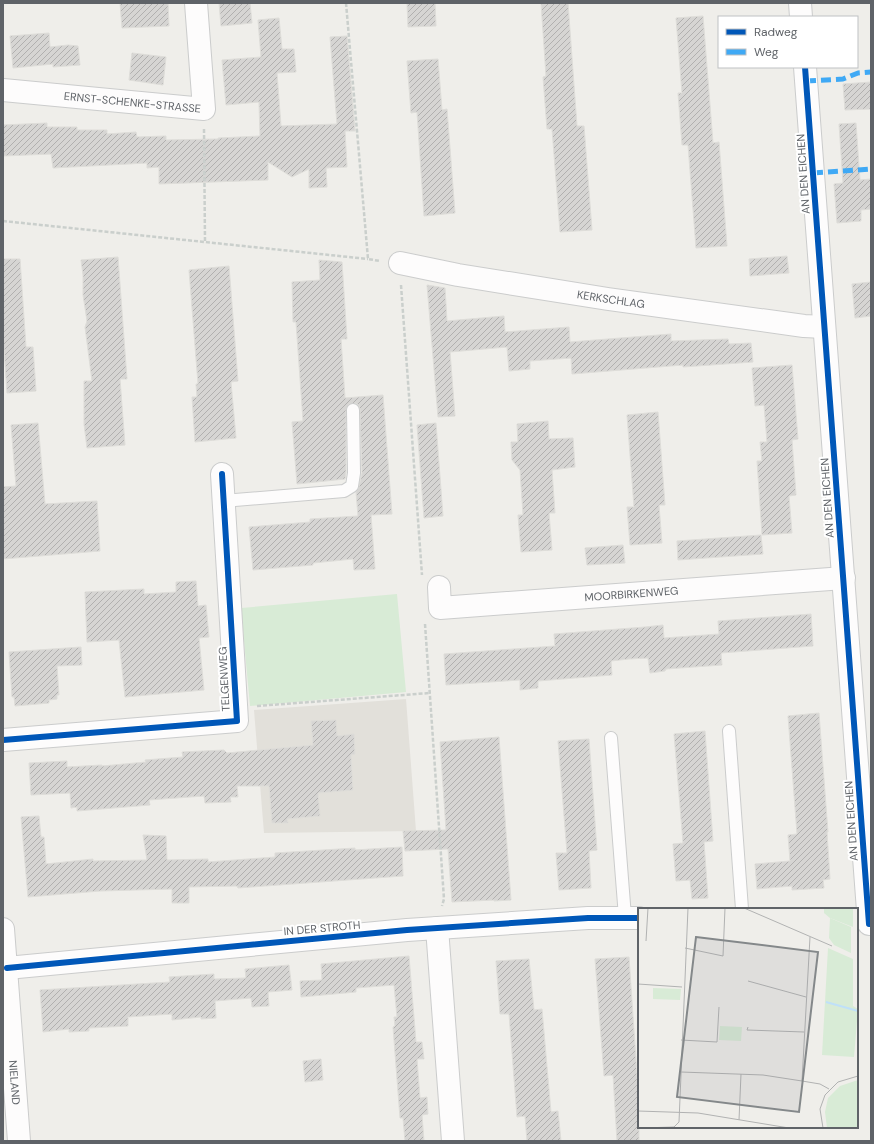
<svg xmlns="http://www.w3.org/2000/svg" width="874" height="1144" viewBox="0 0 874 1144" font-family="'DM Sans',sans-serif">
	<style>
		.education { fill: #e2e0da }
		.park { fill: #d8ebd6 }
		.building { fill: url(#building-hatch); stroke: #deddd9 }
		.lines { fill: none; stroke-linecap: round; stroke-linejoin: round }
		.service-casing { stroke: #cbcccc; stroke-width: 14 }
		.minor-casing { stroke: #cbcccc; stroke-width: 24 }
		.path { stroke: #cacfcc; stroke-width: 2.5; stroke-dasharray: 4 2; stroke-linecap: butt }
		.service { stroke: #fdfcfc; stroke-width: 12 }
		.minor { stroke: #fdfcfc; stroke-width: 22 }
		.quiet { stroke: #3fa9f5; stroke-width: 5; stroke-dasharray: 10 5; stroke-linecap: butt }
		.cycleway-casing { stroke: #fff; stroke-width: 8 }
		.cycleway { stroke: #0057b8; stroke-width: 6 }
		.labels { text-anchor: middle; stroke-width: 4; stroke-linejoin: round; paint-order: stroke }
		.street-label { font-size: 11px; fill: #5f6368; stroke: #fff }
		.inset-river { fill: none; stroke: #bfe0f9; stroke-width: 2 }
		.inset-road { fill: none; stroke: #b1b2b2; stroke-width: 1 }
		.view { fill: #84888a; fill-opacity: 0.15; stroke: #84888a; stroke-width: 2 }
		.inset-edge { fill: none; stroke: #5f6368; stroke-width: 2 }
	</style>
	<defs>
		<pattern id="building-hatch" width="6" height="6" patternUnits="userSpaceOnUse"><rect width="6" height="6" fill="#d6d5d3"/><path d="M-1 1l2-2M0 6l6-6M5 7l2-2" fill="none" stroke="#b1b0af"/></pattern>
	</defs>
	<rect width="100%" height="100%" fill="#efeeea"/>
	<polygon class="education" points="406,699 416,831 264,833 254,710"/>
	<polygon class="park" points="397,594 406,692 250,706 241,608"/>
	<g class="building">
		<polygon points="120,3 168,3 169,26 122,28"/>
		<polygon points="219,3 250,3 252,23 221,26"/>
		<polygon points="407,3 435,3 436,26 408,27"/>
		<polygon points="541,3 568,3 577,126 584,126 592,230 560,232 552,129 547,129 543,77 546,76"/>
		<polygon points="703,16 713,143 719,142 727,246 696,248 688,145 682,145 678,93 682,93 676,18"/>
		<polygon points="279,18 282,49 294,49 296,72 277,73 281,126 337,124 330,37 347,36 355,131 345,131 347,167 326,168 327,187 309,188 309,169 292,177 268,162 268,180 159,184 159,167 147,168 147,163 53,168 51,154 3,156 3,125 47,123 47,127 77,127 77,130 107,130 107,134 136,132 137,137 166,136 166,140 218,139 218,138 260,136 259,102 226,105 222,60 261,57 258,20"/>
		<polygon points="49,33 50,47 68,45 78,46 80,65 53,67 53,64 13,68 10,36"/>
		<polygon points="132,53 166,57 163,85 129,80"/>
		<polygon points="438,59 442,110 447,109 455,213 424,216 417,112 411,113 407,61"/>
		<polygon points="871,82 871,109 845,110 843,84"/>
		<polygon points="856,123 860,180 871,179 871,209 861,210 861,221 837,223 834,184 843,183 839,124"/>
		<polygon points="787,256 789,273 750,276 749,259"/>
		<polygon points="118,257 127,379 120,379 125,445 87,448 84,424 84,381 92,381 85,327 87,321 83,295 83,275 81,260"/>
		<polygon points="3,259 20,259 26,347 33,347 36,391 7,393 4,349 3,349"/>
		<polygon points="319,260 342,262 347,339 341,339 345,398 383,395 392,514 371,515 375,569 354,570 353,559 313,563 313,565 253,570 249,527 310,522 310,519 358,516 356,492 359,487 362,473 360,410 359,406 356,403 349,404 346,410 346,472 345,479 297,484 292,422 303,421 296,322 293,322 292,282 320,280"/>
		<polygon points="229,266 238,381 231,382 236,438 195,442 192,397 197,397 196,384 198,384 189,270"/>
		<polygon points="871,282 871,316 855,318 852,284"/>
		<polygon points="427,285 445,288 447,321 504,316 505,332 569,327 570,342 671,334 671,341 728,339 729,344 751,343 753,362 683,367 683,365 572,374 571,358 530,361 530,369 509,371 507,347 450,352 455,416 438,417"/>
		<polygon points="792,365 798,439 792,440 796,495 789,496 792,533 762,535 757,461 762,461 760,442 767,442 764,405 755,406 752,368"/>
		<polygon points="658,412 665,505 659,505 662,543 630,545 627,507 634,507 627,415"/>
		<polygon points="548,421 549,439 573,438 575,467 552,470 555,513 549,513 552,550 521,552 518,515 523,515 520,470 512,460 511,442 518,442 517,424"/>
		<polygon points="38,423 45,504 97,501 100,551 3,559 3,487 16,486 11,425"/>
		<polygon points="436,423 443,516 424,518 417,425"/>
		<polygon points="761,535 763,554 678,560 677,541"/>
		<polygon points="623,545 625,563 587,565 585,548"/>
		<polygon points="196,581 198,606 206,605 209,637 199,638 204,690 125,697 119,640 87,642 85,592 144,589 144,594 176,592 176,582"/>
		<polygon points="811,614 813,646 721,653 722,665 666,669 665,671 650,673 648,658 629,659 611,661 612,675 538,681 538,688 520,690 520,680 446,685 444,654 555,646 554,634 645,627 663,625 664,638 719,634 718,621"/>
		<polygon points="81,647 82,665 57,666 59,695 57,695 57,699 49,700 49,703 15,706 14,697 12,697 9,652"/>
		<polygon points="819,713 828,832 827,832 830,879 823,880 824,888 792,890 792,886 757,889 755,864 790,861 788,835 797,834 788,716"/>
		<polygon points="336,720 337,736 354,734 355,754 351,755 353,790 318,793 320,816 287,819 288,823 272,823 269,786 237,786 238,797 230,797 231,802 205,803 204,796 149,800 150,805 77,811 77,807 71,808 70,793 31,795 29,763 67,761 67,767 102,765 102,766 146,762 145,760 183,757 182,752 224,750 227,753 313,745 311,721"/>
		<polygon points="705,731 713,841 704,842 708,898 692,899 690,880 676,881 673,844 683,843 674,734"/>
		<polygon points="499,737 511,900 494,901 494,900 452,902 448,849 405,851 403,831 446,830 440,742"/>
		<polygon points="589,739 597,850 589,851 591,888 559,890 556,853 567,853 558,741"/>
		<polygon points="39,816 41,837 44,837 46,864 93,859 93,861 147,860 143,835 166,836 167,860 208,859 208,862 275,857 275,853 355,848 355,850 402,847 403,876 238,888 237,886 189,887 189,903 172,903 172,889 100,891 28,897 21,817"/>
		<polygon points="409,956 416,1042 422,1042 424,1059 417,1059 420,1098 427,1097 428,1114 422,1115 424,1141 405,1141 403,1118 400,1118 393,1027 395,1026 394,1017 397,1017 394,985 356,988 356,992 301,997 300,981 322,980 321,964"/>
		<polygon points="629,957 639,1104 639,1141 617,1141 613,1075 604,1076 595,959"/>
		<polygon points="529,959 534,1010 542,1009 551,1112 558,1111 561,1141 527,1141 525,1116 517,1117 509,1014 500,1014 496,961"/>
		<polygon points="289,965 292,990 268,992 269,1006 252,1007 251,998 215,1001 216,1018 201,1019 201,1017 172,1020 172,1014 128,1017 128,1026 89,1028 89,1031 69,1032 69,1029 43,1032 40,990 170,982 169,977 214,974 214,979 246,978 245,969"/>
		<polygon points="321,1059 323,1080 305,1082 303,1061"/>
	</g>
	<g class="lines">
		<g class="service-casing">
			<g id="service">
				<polyline points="223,501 344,491 352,486 354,473 353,410"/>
				<polyline points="729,731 742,909"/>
				<polyline points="611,738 625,917"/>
			</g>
		</g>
		<g class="minor-casing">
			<g id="minor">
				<polyline points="800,3 801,17"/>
				<polyline points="805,67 869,924 871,924"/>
				<path id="s1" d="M3,90L204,109L196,3"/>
				<path id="s2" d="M400,263L458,275L608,299L804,326L824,327"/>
				<path id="s3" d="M439,587L440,608L844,578"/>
				<polyline points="3,740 237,721 222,474"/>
				<polyline points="437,928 453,1141"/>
				<path id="s4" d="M3,929L19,1141"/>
				<polyline points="7,968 407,930 588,918 639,918"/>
			</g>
		</g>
		<g class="path">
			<polyline points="346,3 368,259 380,261"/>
			<polyline points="204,129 205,242"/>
			<polyline points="3,221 368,259"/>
			<polyline points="401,285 422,575"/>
			<polyline points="425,624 444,899 442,906"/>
			<polyline points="257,706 430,693"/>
		</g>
		<use href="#service" class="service"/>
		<use href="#minor" class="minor"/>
		<g class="quiet">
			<polyline points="806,81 843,79 858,73 871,72"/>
			<polyline points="813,173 871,169"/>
		</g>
		<g class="cycleway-casing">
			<g id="cycleway">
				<polyline points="805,67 869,924 871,924"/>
				<polyline points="3,740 237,721 222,474"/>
				<polyline points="7,968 407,930 588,918 639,918"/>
			</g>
		</g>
		<use href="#cycleway" class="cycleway"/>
	</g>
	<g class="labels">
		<g class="street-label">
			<text dy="4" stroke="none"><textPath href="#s1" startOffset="130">ERNST-SCHENKE-STRASSE</textPath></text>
			<text transform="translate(803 174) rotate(-94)" y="4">AN DEN EICHEN</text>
			<text dy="4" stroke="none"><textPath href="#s2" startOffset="214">KERKSCHLAG</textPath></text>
			<text transform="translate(827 498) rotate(-94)" y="4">AN DEN EICHEN</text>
			<text dy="4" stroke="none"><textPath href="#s3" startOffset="213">MOORBIRKENWEG</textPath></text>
			<text transform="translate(224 679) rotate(-93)" y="4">TELGENWEG</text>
			<text transform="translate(851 821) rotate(-94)" y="4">AN DEN EICHEN</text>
			<text transform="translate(322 928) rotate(-5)" y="4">IN DER STROTH</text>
			<text dy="4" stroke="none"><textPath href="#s4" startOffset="154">NIELAND</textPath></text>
		</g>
	</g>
	<g transform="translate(638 908)">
		<rect width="220" height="220" fill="#efeeea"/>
		<path d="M186,0H215V19L192,10L186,5ZM190,40L215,51V98L220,101L216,149L184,147Z" fill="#d8ebd6"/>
		<path d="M220,172V220H189L187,204L190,190L202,178Z" fill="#d8ebd6"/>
		<path d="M192,10L213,19V45L196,37L191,30ZM15,80L43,81L42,92L15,91ZM82,118L104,119L103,133L81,132Z" fill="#d8ebd6"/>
		<path class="inset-river" d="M188,94L220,103"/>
		<path class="inset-road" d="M106,0L194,38M172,29L164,173L182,176L191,181M8,33L10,0M47,40L85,48L87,0M110,73L168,89M0,76L44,79M110,119L109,122L166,124M43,132L79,134L81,99M43,164L125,167L164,173M0,203L60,205L151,220M101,212L103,166M3,220L36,219L41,214L50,0M185,220L182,201L187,187L200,174L220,168"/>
		<path class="view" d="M58,29L180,44L161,204L39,189Z"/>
		<rect width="220" height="220" class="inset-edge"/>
	</g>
	<rect width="874" height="1144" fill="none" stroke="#5f6368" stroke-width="8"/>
	<rect x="718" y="16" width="140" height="52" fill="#ffffff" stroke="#bfc1c3"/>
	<rect x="726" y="29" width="20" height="6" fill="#0057b8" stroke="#bfc1c3"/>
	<text x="754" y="36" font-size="12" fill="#5f6368">Radweg</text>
	<rect x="726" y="49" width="20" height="6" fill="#3fa9f5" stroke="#bfc1c3"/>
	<text x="754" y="56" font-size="12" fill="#5f6368">Weg</text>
</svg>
